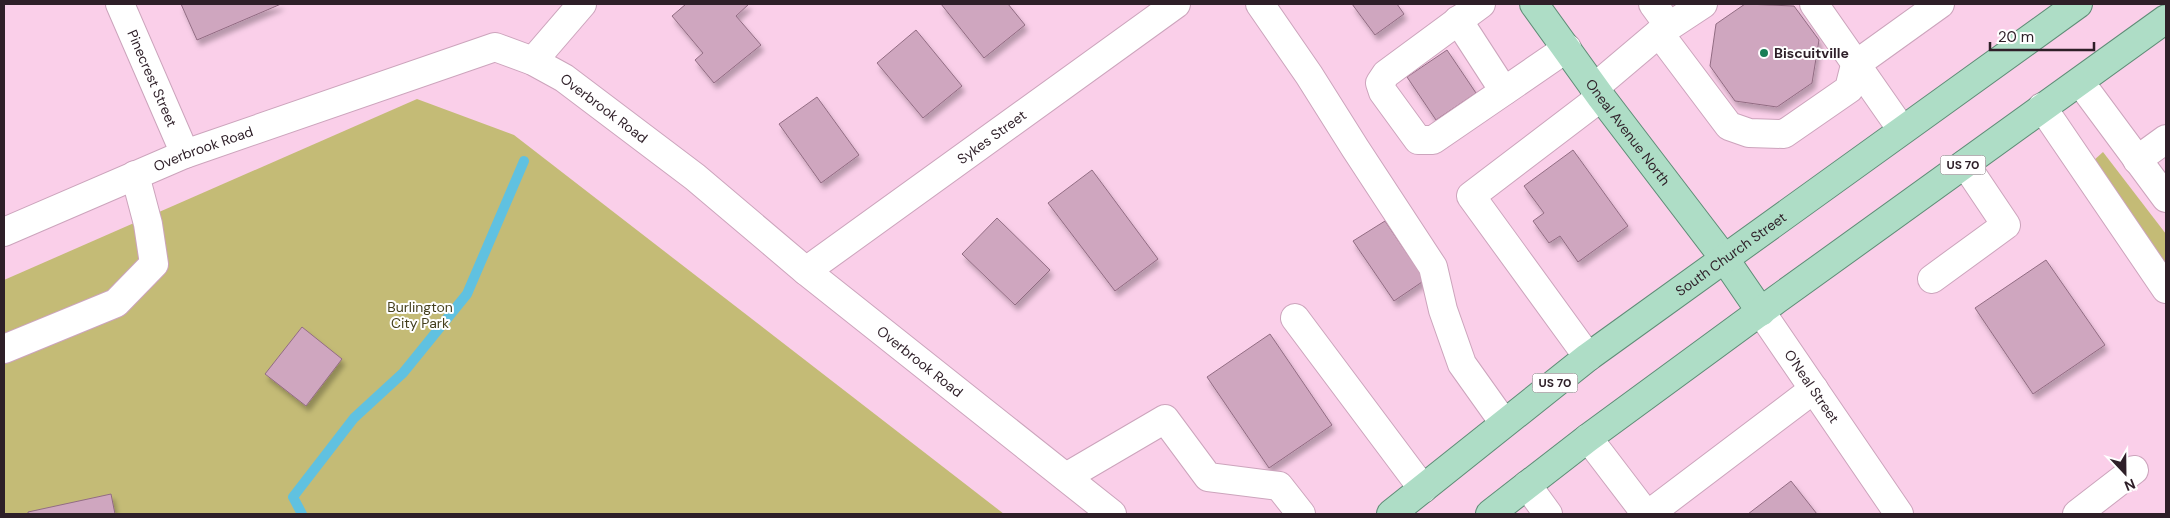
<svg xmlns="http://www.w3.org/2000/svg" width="2170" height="518" viewBox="0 0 2170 518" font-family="'DM Sans',sans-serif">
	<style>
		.green { fill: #c4bb76 }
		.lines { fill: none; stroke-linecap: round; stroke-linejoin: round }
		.stream { stroke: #60c1e0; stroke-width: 10 }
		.building { fill: #cfa6bf; stroke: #926c83; filter: url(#shadow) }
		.minor-casing { stroke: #cca4bc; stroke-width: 30 }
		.major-casing { stroke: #5e8c76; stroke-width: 30 }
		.minor { stroke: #fff; stroke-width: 28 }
		.major { stroke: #aeddc6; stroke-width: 28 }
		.poi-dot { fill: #197e56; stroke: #fff; stroke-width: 2 }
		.labels { text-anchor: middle; stroke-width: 4; stroke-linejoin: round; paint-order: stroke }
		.shield { fill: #fff; stroke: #6d6268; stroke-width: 1 }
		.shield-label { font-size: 12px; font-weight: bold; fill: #2e1f28 }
		.poi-label { font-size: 14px; font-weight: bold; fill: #2e1f28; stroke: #fff; text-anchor: start }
		.street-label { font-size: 14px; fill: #2e1f28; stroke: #fff }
		.park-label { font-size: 14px; fill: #443f1d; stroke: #fff }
	</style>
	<defs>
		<filter id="shadow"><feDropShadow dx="3" dy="5.5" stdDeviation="2.5" flood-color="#0004"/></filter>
	</defs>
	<rect width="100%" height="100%" fill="#facfe9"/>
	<g class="green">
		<polygon points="417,99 514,135 1004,514 4,514 4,280"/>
		<polygon points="2103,152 2166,234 2166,269 2092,162"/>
	</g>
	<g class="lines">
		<polyline class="stream" points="302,514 293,497 354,418 403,373 467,294 524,161"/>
	</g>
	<g class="building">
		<polygon points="181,4 281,4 197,40"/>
		<polygon points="686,4 749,4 736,16 761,45 714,83 695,60 703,53 672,16"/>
		<polygon points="941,4 1008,4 1025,25 984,58"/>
		<polygon points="1352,4 1397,4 1404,14 1375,35"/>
		<polygon points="1745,4 1794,6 1819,40 1812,83 1777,107 1735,101 1710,66 1716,24"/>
		<polygon points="916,30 962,86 923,118 877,63"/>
		<polygon points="1447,50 1476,93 1436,120 1407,77"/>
		<polygon points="817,97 859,155 821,183 779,124"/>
		<polygon points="1573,150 1628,226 1578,262 1560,236 1549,243 1533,221 1544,213 1524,186"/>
		<polygon points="1092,170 1158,259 1115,291 1048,203"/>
		<polygon points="997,218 1050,270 1015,305 962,254"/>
		<polygon points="1385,221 1425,280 1394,301 1353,241"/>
		<polygon points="2046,260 2105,345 2033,394 1975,308"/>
		<polygon points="302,327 342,359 306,406 265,374"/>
		<polygon points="1270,334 1332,425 1269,468 1207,377"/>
		<polygon points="1791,481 1817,514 1748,514"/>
		<polygon points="111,494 115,514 28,514 28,512"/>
	</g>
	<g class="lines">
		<g class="minor-casing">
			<g id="minor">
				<path id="s1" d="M120,4L185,154"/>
				<polyline points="1260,4 1309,75 1355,148 1433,267 1443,310 1462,364 1504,423"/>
				<polyline points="1481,4 1386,74 1380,83 1383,92 1418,140 1433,140 1567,48"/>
				<polyline points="1653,4 1669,26"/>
				<polyline points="1703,4 1659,33 1729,126 1749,133 1784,134 1849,89 1855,65 1940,4"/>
				<polyline points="1814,4 1902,130"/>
				<polyline points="1458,20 1504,91"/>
				<polyline points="533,61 582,4"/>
				<polyline points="2080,82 2166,198"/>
				<polyline points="1594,88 1659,33"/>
				<polyline points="2042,107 2166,289"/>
				<polyline points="2137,160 2166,139"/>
				<path id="s2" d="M4,232L185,154L495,47L533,61L564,78L695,177L806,271L1112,514"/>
				<path id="s3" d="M806,271L1176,4"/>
				<polyline points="1932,279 2006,225 1965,164"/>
				<path id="s4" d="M1761,312L1899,514"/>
				<polyline points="1295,318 1423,489"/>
				<polyline points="4,349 116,303 154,264 148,224 135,175"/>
				<polyline points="1588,357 1471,196 1601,97"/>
				<polyline points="1588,438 1646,514"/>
				<polyline points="1066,477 1165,419 1208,477 1279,486 1301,514"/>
				<polyline points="1527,485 1548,514"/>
				<polyline points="1649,514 1814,389"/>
				<polyline points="2077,514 2134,470"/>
			</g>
		</g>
		<g class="major-casing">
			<g id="major">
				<path id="s5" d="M1534,4L1601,97L1724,258L1761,312"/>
				<path id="s6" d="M1391,514L1588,357L2078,4"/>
				<polyline points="1490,514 1588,438 1776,300 2166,19"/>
			</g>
		</g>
		<use href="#minor" class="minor"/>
		<use href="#major" class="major"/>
	</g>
	<circle class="poi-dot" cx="1764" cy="53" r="5"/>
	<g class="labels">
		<g class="shield">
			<rect x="1940.5" y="155.5" width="45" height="19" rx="4"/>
			<rect x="1532.5" y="373.5" width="45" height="19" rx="4"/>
		</g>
		<g class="shield-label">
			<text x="1963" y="169">US 70</text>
			<text x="1555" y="387">US 70</text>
		</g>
		<g class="poi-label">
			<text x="1774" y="58">Biscuitville</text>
		</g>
		<g class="street-label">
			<text dy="5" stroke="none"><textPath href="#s1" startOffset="81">Pinecrest Street</textPath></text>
			<text dy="5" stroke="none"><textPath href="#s2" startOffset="651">Overbrook Road</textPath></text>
			<text dy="5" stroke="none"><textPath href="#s5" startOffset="159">Oneal Avenue North</textPath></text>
			<text dy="5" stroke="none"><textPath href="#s3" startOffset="229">Sykes Street</textPath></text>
			<text dy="5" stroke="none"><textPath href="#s2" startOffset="216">Overbrook Road</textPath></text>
			<text dy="5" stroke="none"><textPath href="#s6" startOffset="428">South Church Street</textPath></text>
			<text dy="5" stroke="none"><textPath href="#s2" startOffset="1056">Overbrook Road</textPath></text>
			<text dy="5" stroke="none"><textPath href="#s4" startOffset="90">O'Neal Street</textPath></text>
		</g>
		<g class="park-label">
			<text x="420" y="312">Burlington<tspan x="420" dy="16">City Park</tspan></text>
		</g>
	</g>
	<rect width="2170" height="518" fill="none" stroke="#2e1f28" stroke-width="10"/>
	<g transform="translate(2125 473) rotate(158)" stroke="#ffffff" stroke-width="4" paint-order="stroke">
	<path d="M0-4L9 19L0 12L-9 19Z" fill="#2e1f28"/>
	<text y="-8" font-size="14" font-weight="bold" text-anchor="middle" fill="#2e1f28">N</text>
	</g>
	<path d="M1990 42v8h104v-8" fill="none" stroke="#2e1f28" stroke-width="2.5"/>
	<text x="1998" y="42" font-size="15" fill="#2e1f28" stroke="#ffffff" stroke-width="4" paint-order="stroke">20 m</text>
</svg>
